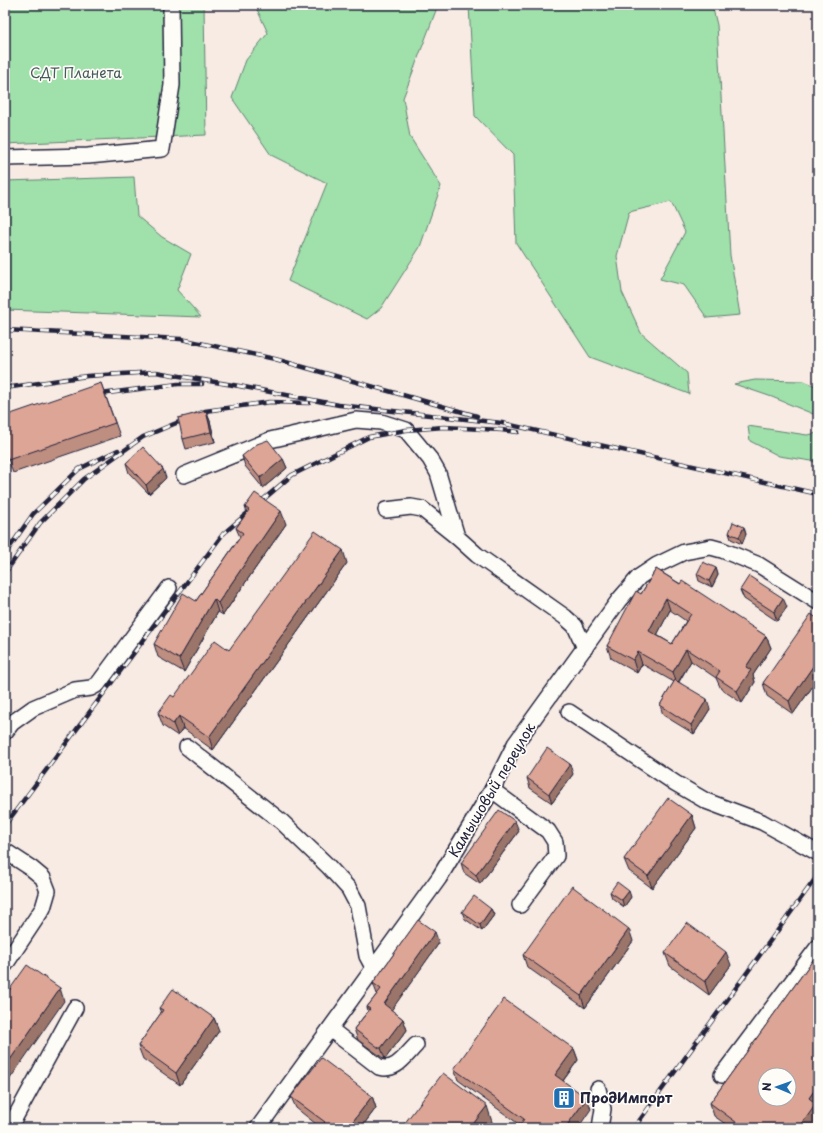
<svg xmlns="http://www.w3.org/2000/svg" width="823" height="1133" viewBox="0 0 823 1133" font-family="'Playpen Sans',sans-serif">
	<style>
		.green { fill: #a0e0aa; stroke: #618172 }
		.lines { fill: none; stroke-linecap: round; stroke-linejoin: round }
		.minor-casing { stroke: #22223b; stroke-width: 18 }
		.minor { stroke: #fdfcf7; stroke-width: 15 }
		.rail-casing { stroke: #22223b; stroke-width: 4.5 }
		.rail { stroke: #fdfcf7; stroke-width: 3; stroke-dasharray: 9; stroke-linecap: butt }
		.wall { fill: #be8e81; stroke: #22223b; fill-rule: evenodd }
		.shaded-wall { fill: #9b7469; stroke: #22223b }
		.building { fill: #dda596; stroke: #22223b; fill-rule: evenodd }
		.labels { text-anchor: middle; stroke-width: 3.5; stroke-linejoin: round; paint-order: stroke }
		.park-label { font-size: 14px; fill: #485b5c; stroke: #fdfcf7 }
		.street-label { font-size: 14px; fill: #22223b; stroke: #fdfcf7 }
		.poi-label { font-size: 14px; font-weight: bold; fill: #22223b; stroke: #fdfcf7; text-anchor: start }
	</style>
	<rect width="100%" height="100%" fill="#f7ebe4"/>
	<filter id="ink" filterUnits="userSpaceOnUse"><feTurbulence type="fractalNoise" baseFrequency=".025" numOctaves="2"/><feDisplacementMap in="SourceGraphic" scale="8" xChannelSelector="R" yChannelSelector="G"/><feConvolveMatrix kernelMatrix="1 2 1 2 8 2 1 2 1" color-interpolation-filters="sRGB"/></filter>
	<g filter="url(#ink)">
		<g class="green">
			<polygon points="5,5 204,5 206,135 5,144"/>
			<polygon points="255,5 438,5 403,98 410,137 441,186 420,247 381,308 367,319 288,281 327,183 271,155 232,98 246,60 268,33"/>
			<polygon points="469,5 712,5 717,25 730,255 740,315 707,318 684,285 660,279 685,232 671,202 629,212 617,256 622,292 641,333 687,373 689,394 590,357 516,243 513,155 475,116"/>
			<polygon points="134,177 137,216 162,237 191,254 177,290 201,317 5,310 5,181"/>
			<polygon points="755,380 804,381 818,387 818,416 772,397 734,384"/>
			<polygon points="748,426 807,435 818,433 818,462 779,456 750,441"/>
		</g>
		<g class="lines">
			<g class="minor-casing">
				<g id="minor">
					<polyline points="5,158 88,156 162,149 172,85 171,5"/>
					<polyline points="184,475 270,440 356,420 381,422 406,430 430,459 438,473 457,537"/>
					<polyline points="386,510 411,507 422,509 457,537 477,555 565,617 575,626 585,648"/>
					<polyline points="569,712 675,783 706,801 762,822 818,853"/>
					<polyline points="5,732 12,723 33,708 75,690 91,688 98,684 169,588"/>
					<polyline points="187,747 282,822 328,866 349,889 358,906 367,956 374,969"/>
					<polyline points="492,790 548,831 555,842 556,856 520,905"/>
					<polyline points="5,851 31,868 43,878 48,891 43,908 5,965"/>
					<path d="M330,1029L379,1067C396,1072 405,1056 416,1045"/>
					<polyline points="722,1075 818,947"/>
					<polyline points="598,1089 603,1109 600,1128"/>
					<polyline points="11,1128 12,1123 75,1008"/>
					<polyline points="258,1128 439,878 492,790 515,744 619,600 639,577 657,565 684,552 711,547 722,550 759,565 818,602"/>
				</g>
			</g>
			<use href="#minor" class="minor"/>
			<g class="rail-casing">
				<g id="rail">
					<polyline points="5,330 181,339 275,359 477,416"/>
					<polyline points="5,388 87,376 156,372 239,386 339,405 502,423 818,494"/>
					<polyline points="93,395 178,384 202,384"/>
					<polyline points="5,554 33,514 79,469 118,450"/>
					<polyline points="5,573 40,523 84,479 143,437 205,411 270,402 309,403"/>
					<polyline points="5,825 223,534 292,475 369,437 406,430 444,427 501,430 518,432"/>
					<polyline points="634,1128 818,875"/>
				</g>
			</g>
			<use href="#rail" class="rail"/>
		</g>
		<g class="wall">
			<polygon points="101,383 120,436 13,473 5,450"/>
			<polygon points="206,411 210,421 215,442 186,449 183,439"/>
			<polygon points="242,456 283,459 287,468 263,488 245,466"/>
			<polygon points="126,463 166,478 149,494 129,473"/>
			<polygon points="245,507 286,524 223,615 218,612 184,672 158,657 154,644 196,601 240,537 236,528 247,513"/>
			<polygon points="729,533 746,534 742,544 731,539"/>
			<polygon points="347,563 213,750 183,728 178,736 163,726 158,713 174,697 229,650"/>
			<polygon points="716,568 718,575 712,587 699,581 697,574"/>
			<path d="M656,569L766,636L771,648L753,675L755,682L742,703L721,689L716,678L691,661L679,682L710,709L694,734L663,715L660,705L674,682L642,664L637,673L611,658L607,646L641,594ZM670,610L686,621L672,644L657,635Z"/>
			<polygon points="740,590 787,607 777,621 744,599"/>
			<polygon points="818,619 818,679 793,714 767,696 763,683"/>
			<polygon points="573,774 552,803 530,788 527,778"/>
			<polygon points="692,815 696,828 652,888 629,871 624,859"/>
			<polygon points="519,831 480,884 464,873 461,863"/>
			<polygon points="610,892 631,897 624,907 612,898"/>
			<polygon points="491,909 494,915 482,931 465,919 462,912"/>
			<polygon points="633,941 585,1008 527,967 523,955"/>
			<polygon points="439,943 391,1010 403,1019 407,1030 385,1059 383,1058 358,1040 354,1029 368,1011 367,1007 377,994 373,983"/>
			<polygon points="665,953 731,965 709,995 670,966"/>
			<polygon points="818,953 818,1105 817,1106 813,1128 731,1128 714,1116 710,1103"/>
			<polygon points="159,1008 214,1018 219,1031 180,1085 143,1059 138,1046 161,1013"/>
			<polygon points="574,1049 578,1060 563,1081 591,1109 520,1125 458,1080 454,1069"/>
			<polygon points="372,1096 376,1108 361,1128 321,1128 296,1108 291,1097"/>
		</g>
		<g class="shaded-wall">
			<polygon points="206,411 210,421 215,442 211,432"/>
			<polygon points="283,459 287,468 263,488 260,478"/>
			<polygon points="163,469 166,478 149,494 146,485"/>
			<polygon points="281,511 286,524 223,615 218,603"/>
			<polygon points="744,527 746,534 742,544 739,537"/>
			<polygon points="343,550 347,563 213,750 209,737"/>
			<polygon points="716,568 718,575 712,587 709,581"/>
			<polygon points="666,598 670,610 653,643 649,631"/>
			<polygon points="783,598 787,607 777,621 774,612"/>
			<polygon points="214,599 218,612 184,672 179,659"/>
			<polygon points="766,636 771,648 753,675 755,682 742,703 737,691 746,667"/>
			<polygon points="686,649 691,661 677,684 673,672"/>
			<polygon points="638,652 642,664 637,673 633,660"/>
			<polygon points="818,659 818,679 793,714 789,701"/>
			<polygon points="707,699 710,709 694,734 691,725"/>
			<polygon points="179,716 183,728 178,736 173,724"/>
			<polygon points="570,764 573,774 552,803 549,794"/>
			<polygon points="692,815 696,828 652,888 648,876"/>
			<polygon points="515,821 519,831 480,884 476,875"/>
			<polygon points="629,891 631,897 624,907 622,900"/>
			<polygon points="491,909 494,915 482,931 480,925"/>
			<polygon points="629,929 633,941 585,1008 581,996"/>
			<polygon points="435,932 439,943 388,1015 384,1004"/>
			<polygon points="726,952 731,965 709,995 705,982"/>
			<polygon points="60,988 64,1001 5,1086 5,1067"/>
			<polygon points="214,1018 219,1031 180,1085 176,1073"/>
			<polygon points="403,1019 407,1030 385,1059 381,1048"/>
			<polygon points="574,1049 578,1060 559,1086 555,1075"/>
			<polygon points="818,1085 818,1105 817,1106 818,1108 818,1120 813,1128 799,1128 809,1098"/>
			<polygon points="372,1096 376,1108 361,1128 348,1128"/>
			<polygon points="587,1098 591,1109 578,1128 565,1128"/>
			<polygon points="487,1106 493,1125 491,1128 470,1128"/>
		</g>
		<g class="building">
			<polygon points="101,383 115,423 8,460 5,450 5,416"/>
			<polygon points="206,411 211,432 183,439 178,418"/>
			<polygon points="268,440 283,459 260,478 242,456 257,444"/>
			<polygon points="143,447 163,469 146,485 126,463"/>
			<polygon points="255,493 281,511 218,603 214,599 179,659 154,644 183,593 196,601 243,533 236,528 249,510 245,507"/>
			<polygon points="733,522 744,527 739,537 729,533"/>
			<polygon points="315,531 343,550 209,737 179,716 173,724 158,713 171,695 174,697 215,640 229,650"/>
			<polygon points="703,562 716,568 709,581 697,574"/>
			<path d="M656,569L680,584L682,581L766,636L746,667L751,670L737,691L716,677L720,671L686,649L673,672L638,652L633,660L607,646L636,591L641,594ZM666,598L691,614L672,644L649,631Z"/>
			<polygon points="749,576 783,598 774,612 740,590"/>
			<polygon points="811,614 818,619 818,659 789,701 763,683"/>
			<polygon points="675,680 707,699 691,725 660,705"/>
			<polygon points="547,748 570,764 549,794 527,778"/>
			<polygon points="668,798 692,815 648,876 624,859"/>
			<polygon points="499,810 515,821 476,875 461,863"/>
			<polygon points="617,882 629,891 622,900 610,892"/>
			<polygon points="572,886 629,929 581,996 523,955"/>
			<polygon points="474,896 491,909 480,925 462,912"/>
			<polygon points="418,920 435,932 384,1004 403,1019 381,1048 379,1048 354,1029 370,1009 367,1007 381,989 373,983"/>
			<polygon points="687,923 726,952 705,982 665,953"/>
			<path d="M818,953V1085L809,1098L816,1104L799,1128H744L710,1103ZM765,1075H789V1099H765Z"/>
			<polygon points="27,965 60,988 5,1067 5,996"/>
			<polygon points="173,989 214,1018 176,1073 138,1046 163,1010 159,1008"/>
			<polygon points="504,999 574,1049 555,1075 587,1098 565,1128 518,1128 524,1119 454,1069"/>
			<polygon points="321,1058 372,1096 348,1128 321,1128 325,1122 291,1097"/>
			<polygon points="443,1073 487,1106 470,1128 401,1128"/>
		</g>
	</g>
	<defs>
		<g id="building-square" transform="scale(1.15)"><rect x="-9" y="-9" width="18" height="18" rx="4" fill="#1f6fb2" stroke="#fdfcf7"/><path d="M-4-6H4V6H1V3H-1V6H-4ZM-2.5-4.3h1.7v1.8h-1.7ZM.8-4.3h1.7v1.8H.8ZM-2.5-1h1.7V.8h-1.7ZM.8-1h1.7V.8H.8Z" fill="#fff"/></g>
	</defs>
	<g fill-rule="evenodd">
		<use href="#building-square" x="564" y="1098"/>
	</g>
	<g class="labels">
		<g class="park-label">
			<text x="76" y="78">СДТ Планета</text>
		</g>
		<g class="street-label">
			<text transform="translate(492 790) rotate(-59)" y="5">Камышовый переулок</text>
		</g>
		<g class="poi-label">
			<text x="580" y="1103">ПродИмпорт</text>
		</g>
	</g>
	<rect width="823" height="1133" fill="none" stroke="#fdfcf7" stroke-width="20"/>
	<rect x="10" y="10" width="803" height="1113" fill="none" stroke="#22223b" stroke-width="1.5" filter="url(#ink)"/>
	<g transform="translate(777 1087) rotate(272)"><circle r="19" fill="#fdfcf7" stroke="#a5a5ac"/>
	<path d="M0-3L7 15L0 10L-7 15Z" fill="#1f6fb2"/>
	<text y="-6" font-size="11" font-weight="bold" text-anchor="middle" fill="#22223b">N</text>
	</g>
</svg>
